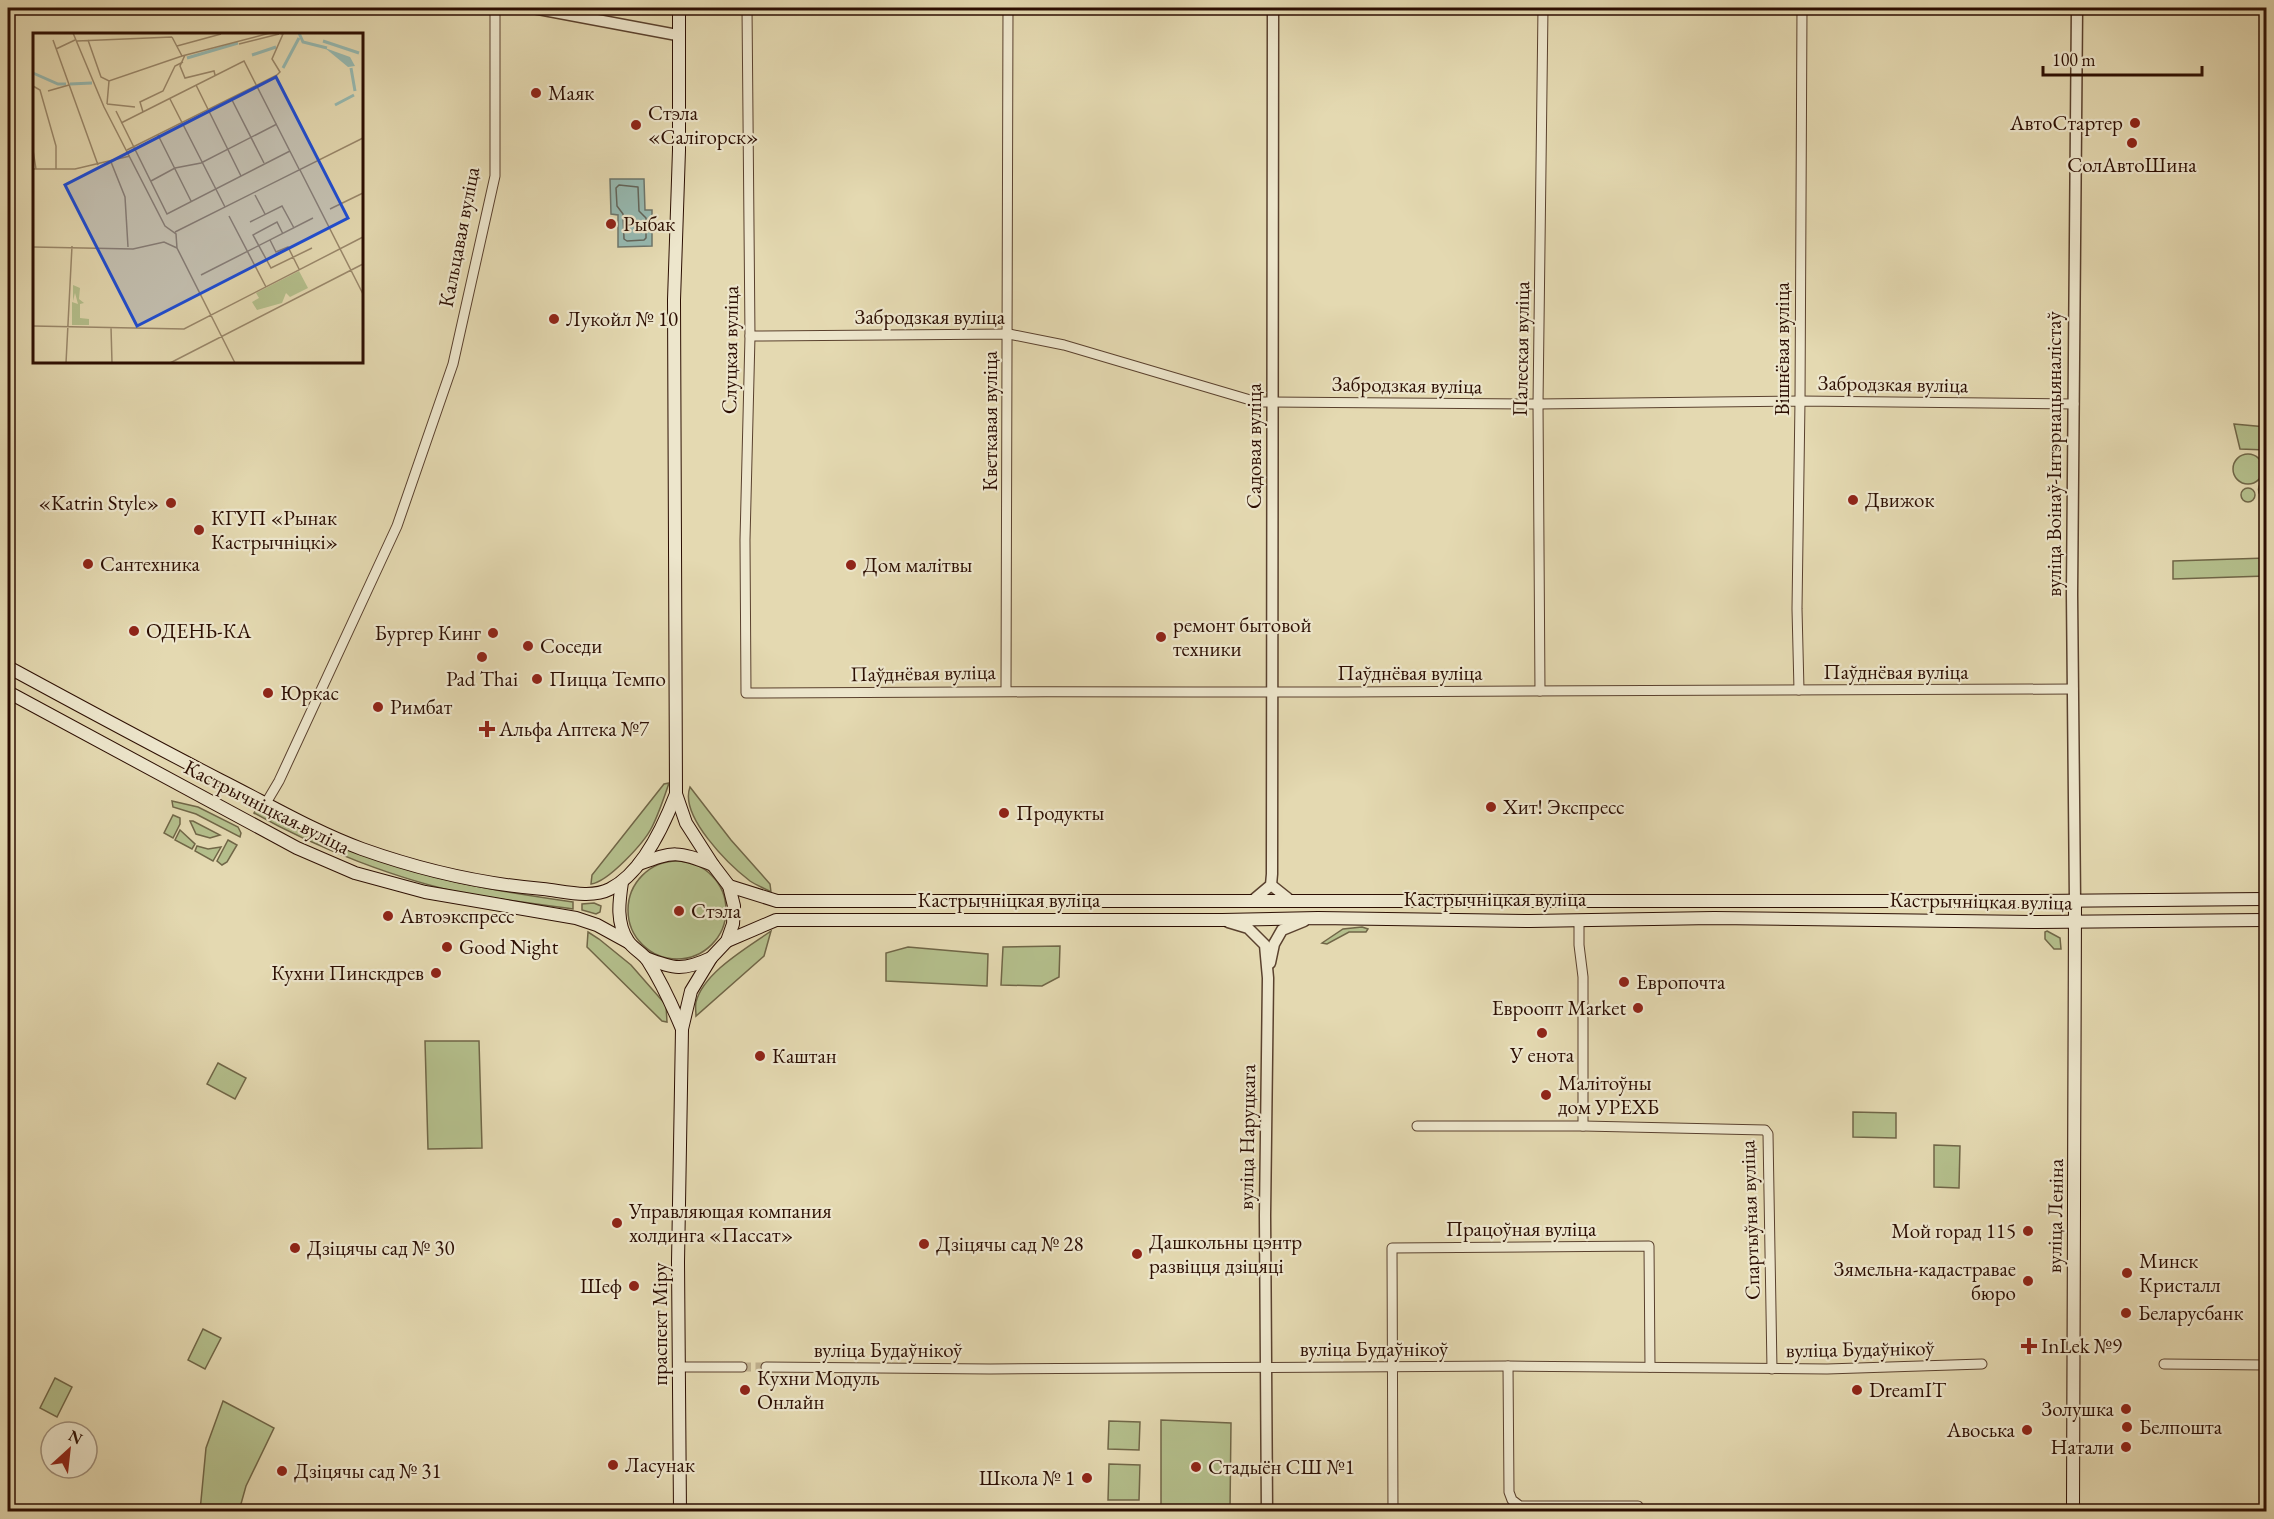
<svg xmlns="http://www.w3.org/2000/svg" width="2274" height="1519" viewBox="0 0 2274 1519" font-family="'EB Garamond',serif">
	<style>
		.green { fill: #b4bf8c; stroke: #706647; stroke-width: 1.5 }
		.water { fill: #96b9b1; stroke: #6c756b; stroke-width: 1.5 }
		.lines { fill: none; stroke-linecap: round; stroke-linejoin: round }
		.shore { stroke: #61645a; stroke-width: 1.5 }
		.minor-tunnel { stroke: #bfb08e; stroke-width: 9; stroke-dasharray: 9 4.5; stroke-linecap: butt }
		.minor-casing { stroke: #5a412e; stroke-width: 11 }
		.tertiary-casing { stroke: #5a412e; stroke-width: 13 }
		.secondary-casing { stroke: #2c0e02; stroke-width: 14 }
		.minor { stroke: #ede6cc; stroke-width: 9 }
		.tertiary { stroke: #ede6cc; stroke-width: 10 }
		.secondary { stroke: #ede6cc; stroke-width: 12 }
		.poi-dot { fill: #8f2418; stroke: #ede6cc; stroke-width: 2 }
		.labels { text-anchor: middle; stroke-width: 4.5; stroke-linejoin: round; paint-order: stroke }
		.poi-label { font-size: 21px; fill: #2c0e02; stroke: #ede6cc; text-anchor: start }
		.street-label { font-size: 21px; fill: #2c0e02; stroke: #ede6cc }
		.inset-river { fill: none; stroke: #96b9b1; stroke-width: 3 }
		.inset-road { fill: none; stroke: #9a886b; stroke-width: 1.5 }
		.view { fill: #1d4ed8; fill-opacity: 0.15; stroke: #1d4ed8; stroke-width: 3 }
		.inset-edge { fill: none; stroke: #2c0e02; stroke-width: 3 }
	</style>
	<rect width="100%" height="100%" fill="#e4d9b1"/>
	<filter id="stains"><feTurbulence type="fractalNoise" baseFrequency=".00333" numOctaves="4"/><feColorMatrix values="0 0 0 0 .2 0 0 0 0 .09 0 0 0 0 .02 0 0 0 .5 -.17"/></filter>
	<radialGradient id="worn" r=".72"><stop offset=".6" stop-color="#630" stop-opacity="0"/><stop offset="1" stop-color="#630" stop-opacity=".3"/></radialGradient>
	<g class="green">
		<polygon points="2234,424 2266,427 2266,450 2240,449"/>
		<circle cx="2248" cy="469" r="15"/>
		<path d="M2266,479V500C2256,495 2256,484 2266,479Z"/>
		<circle cx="2248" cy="495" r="7"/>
		<polygon points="2266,558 2266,576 2173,579 2173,561"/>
		<path d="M669,783C664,798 659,813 652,827C644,843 608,882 591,884L592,875L664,784Z"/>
		<path d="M690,787L731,840L770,884L771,892C764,888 756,885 750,881C729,865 679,816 690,787Z"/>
		<polygon points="172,801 198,807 238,827 241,833 240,837 196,814 173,807"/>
		<path d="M257,808C301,828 343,848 389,863C449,884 511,893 573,902V909C538,904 503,900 468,894C400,881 314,847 254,813Z"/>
		<polygon points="173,815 180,818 180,824 173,838 164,833"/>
		<polygon points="190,821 193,821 220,835 210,838 196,834"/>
		<polygon points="180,830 195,844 192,849 175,840"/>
		<polygon points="228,840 237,845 227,862 222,865 217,861"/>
		<polygon points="197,846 208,849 221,847 213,861 195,851"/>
		<circle cx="677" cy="910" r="49"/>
		<polygon points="594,903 601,906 600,912 596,914 582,910 582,904"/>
		<polygon points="1362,927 1368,929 1366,932 1349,932 1327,944 1322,943 1343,929"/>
		<path d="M771,931L764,956L696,1016C696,1012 695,1006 696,1002C704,972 747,948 771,931Z"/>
		<polygon points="2047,931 2060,938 2061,949 2054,949 2045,939 2045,932"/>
		<polygon points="588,932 599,939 631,965 666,1005 667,1022 662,1021 587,947"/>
		<polygon points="1060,946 1059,977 1042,986 1001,985 1003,947"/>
		<polygon points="908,947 988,954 987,986 886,981 886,953"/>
		<polygon points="425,1041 479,1041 482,1148 428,1149"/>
		<polygon points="218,1063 246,1078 235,1099 207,1084"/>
		<polygon points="1853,1112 1896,1113 1896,1138 1853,1137"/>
		<polygon points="1934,1145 1960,1146 1959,1188 1934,1187"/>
		<polygon points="203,1329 221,1338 205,1369 188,1360"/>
		<polygon points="55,1378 72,1387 57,1417 40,1408"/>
		<polygon points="223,1401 274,1428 246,1486 239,1511 200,1511 206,1448"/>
		<polygon points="1161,1420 1231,1423 1230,1511 1161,1511"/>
		<polygon points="1109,1421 1140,1422 1139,1450 1108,1449"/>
		<polygon points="1109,1464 1140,1465 1139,1500 1108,1500"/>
	</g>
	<polygon class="water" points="610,179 644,179 645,210 652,210 652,246 618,247 618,215 611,214"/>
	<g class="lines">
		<polygon class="shore" points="619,185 638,187 639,211 646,218 646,238 644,240 627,241 624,239 623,214 617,206 616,188"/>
		<polyline class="minor-tunnel" points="742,1367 766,1367"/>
		<g class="minor-casing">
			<g id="minor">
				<path d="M747,8L750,336L745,540L746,693C946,691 1146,692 1346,692C1588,692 1831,688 2073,689"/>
				<polyline points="750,336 1009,334 1064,345 1257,402 1538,404 1800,401 2074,404"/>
				<polyline points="1006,690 1008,8"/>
				<polyline points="1799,690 1797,609 1800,401 1802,8"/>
				<polyline points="1540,691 1538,404 1543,8"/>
				<polyline points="266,803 279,781 397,526 453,364 495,176 495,8"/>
				<polyline points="1579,920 1579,945 1583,977 1583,1126"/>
				<polyline points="1417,1126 1583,1126 1765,1130 1768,1134 1772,1369"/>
				<polyline points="2164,1364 2266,1365"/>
				<polyline points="1508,1366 1509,1492 1512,1500 1520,1506 1638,1506 1637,1512"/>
				<polyline points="680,1367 742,1367"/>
				<polyline points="766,1367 990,1369 1508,1366 1827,1369 1982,1364"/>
				<polyline points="1393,1512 1392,1248 1649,1246 1650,1367"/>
			</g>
		</g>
		<g class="tertiary-casing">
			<g id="tertiary">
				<polyline points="533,8 677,35"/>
				<polyline points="1271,885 1291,901"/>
				<polyline points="1252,901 1271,885 1272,874 1273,8"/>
				<polyline points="2075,901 2072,594 2077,8"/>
				<polyline points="1228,922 1248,928 1265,945 1268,978 1265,1216 1267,1512"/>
				<polyline points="1270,963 1274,944 1282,930 1304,921"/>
			</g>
		</g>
		<g class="secondary-casing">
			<g id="secondary">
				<path d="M8,667C78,705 148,743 220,780C266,803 313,831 362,849C421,870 482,884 543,889C563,891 591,899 610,889C642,873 664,825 676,794L674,300L679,150V8"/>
				<polyline points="8,692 297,848 355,873 425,892 576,918 597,925 628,942"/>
				<polyline points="676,794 686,823 713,865 729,886 734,906 733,924 727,941 711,958 691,991 682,1029 678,1262 680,1512"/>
				<path d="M639,864C674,851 677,851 713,865"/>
				<path d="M622,882C619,902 616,923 628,941C633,949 643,953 648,961C662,983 672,1005 682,1029"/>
				<polyline points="729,886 777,901 2038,901 2266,899"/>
				<polyline points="727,941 776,920 1222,920 1318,918 1530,921 1714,918 2038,922 2266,920"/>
				<path d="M646,958C674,969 683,971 711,958"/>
				<polyline points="2073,1512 2075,901"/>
			</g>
		</g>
		<use href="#minor" class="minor"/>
		<use href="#tertiary" class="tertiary"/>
		<use href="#secondary" class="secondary"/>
	</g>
	<g class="poi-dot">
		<circle cx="536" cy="93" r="6"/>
		<circle cx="2135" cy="123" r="6"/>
		<circle cx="636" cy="125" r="6"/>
		<circle cx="2132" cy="143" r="6"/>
		<circle cx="611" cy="224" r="6"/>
		<circle cx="554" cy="319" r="6"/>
		<circle cx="1853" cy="500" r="6"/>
		<circle cx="171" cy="503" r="6"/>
		<circle cx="199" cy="530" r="6"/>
		<circle cx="88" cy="564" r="6"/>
		<circle cx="851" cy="565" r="6"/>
		<circle cx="134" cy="631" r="6"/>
		<circle cx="493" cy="633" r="6"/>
		<circle cx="1161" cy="637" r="6"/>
		<circle cx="528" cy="646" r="6"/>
		<circle cx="482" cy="657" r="6"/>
		<circle cx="537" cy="679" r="6"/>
		<circle cx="268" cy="693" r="6"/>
		<circle cx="378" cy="707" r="6"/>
		<path d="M484 720h6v6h6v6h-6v6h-6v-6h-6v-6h6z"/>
		<circle cx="1491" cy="807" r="6"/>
		<circle cx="1004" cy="813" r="6"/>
		<circle cx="679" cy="911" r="6"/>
		<circle cx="388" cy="916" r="6"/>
		<circle cx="447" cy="947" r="6"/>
		<circle cx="436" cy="973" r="6"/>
		<circle cx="1624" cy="982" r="6"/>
		<circle cx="1638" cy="1008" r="6"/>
		<circle cx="1542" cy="1033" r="6"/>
		<circle cx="760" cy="1056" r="6"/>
		<circle cx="1546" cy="1095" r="6"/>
		<circle cx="617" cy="1223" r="6"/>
		<circle cx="2028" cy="1231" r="6"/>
		<circle cx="924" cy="1244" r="6"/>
		<circle cx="295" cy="1248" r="6"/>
		<circle cx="1137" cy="1254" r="6"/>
		<circle cx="2127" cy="1273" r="6"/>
		<circle cx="2028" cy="1281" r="6"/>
		<circle cx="634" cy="1286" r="6"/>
		<circle cx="2126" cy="1313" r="6"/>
		<path d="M2026 1337h6v6h6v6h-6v6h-6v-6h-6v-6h6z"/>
		<circle cx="745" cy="1390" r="6"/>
		<circle cx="1857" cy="1390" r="6"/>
		<circle cx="2126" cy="1409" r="6"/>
		<circle cx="2127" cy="1427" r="6"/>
		<circle cx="2027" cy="1430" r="6"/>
		<circle cx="2126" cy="1447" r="6"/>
		<circle cx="613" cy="1465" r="6"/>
		<circle cx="1196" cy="1467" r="6"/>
		<circle cx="282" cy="1471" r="6"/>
		<circle cx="1087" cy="1478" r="6"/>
	</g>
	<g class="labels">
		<g class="poi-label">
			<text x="548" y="100">Маяк</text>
			<text x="648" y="120">Стэла<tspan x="648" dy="24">«Салігорск»</tspan></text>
			<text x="2123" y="130" text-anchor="end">АвтоСтартер</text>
			<text x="2132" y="172" text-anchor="middle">СолАвтоШина</text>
			<text x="623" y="231">Рыбак</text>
			<text x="566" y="326">Лукойл № 10</text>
			<text x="1865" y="507">Движок</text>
			<text x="159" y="510" text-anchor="end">«Katrin Style»</text>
			<text x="211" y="525">КГУП «Рынак<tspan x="211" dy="24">Кастрычніцкі»</tspan></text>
			<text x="100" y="571">Сантехника</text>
			<text x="863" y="572">Дом малітвы</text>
			<text x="1173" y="632">ремонт бытовой<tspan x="1173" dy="24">техники</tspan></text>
			<text x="146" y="638">ОДЕНЬ-КА</text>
			<text x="481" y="640" text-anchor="end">Бургер Кинг</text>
			<text x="540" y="653">Соседи</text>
			<text x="482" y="686" text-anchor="middle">Pad Thai</text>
			<text x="549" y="686">Пицца Темпо</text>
			<text x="280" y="700">Юркас</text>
			<text x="390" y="714">Римбат</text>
			<text x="499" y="736">Альфа Аптека №7</text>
			<text x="1503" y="814">Хит! Экспресс</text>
			<text x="1016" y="820">Продукты</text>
			<text x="691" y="918">Стэла</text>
			<text x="400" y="923">Автоэкспресс</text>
			<text x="459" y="954">Good Night</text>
			<text x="424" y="980" text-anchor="end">Кухни Пинскдрев</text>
			<text x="1636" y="989">Европочта</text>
			<text x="1626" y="1015" text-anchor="end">Евроопт Market</text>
			<text x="1542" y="1062" text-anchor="middle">У енота</text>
			<text x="772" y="1063">Каштан</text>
			<text x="1558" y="1090">Малітоўны<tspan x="1558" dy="24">дом УРЕХБ</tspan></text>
			<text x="629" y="1218">Управляющая компания<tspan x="629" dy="24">холдинга «Пассат»</tspan></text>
			<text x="2016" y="1238" text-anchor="end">Мой горад 115</text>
			<text x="1149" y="1249">Дашкольны цэнтр<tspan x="1149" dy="24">развіцця дзіцяці</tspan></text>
			<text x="936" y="1251">Дзіцячы сад № 28</text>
			<text x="307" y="1255">Дзіцячы сад № 30</text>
			<text x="2139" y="1268">Минск<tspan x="2139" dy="24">Кристалл</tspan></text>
			<text x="2016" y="1276" text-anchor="end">Зямельна-кадастравае<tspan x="2016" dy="24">бюро</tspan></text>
			<text x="622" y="1293" text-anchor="end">Шеф</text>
			<text x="2138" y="1320">Беларусбанк</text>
			<text x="2041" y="1353">InLek №9</text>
			<text x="757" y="1385">Кухни Модуль<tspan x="757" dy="24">Онлайн</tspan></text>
			<text x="1869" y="1397">DreamIT</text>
			<text x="2114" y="1416" text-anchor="end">Золушка</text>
			<text x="2139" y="1434">Белпошта</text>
			<text x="2015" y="1437" text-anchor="end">Авоська</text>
			<text x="2114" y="1454" text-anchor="end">Натали</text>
			<text x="625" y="1472">Ласунак</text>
			<text x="1208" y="1474">Стадыён СШ №1</text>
			<text x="294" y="1478">Дзіцячы сад № 31</text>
			<text x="1075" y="1485" text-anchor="end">Школа № 1</text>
		</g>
		<g class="street-label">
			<text transform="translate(459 237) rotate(-79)" y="7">Кальцавая вуліца</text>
			<text x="930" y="324">Забродзкая вуліца</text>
			<text transform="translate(1521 349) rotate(-89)" y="7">Палеская вуліца</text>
			<text transform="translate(1782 349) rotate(-90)" y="7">Вішнёвая вуліца</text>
			<text transform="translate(730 350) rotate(-89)" y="7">Слуцкая вуліца</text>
			<text transform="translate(1893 384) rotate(1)" y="7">Забродзкая вуліца</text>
			<text transform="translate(1407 385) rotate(1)" y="7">Забродзкая вуліца</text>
			<text transform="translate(990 421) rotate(-90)" y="7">Кветкавая вуліца</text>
			<text transform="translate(1254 446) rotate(-90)" y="7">Садовая вуліца</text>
			<text transform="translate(2054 454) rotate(-90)" y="7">вуліца Воінаў-Інтэрнацыяналістаў</text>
			<text x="1896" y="679">Паўднёвая вуліца</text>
			<text transform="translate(923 673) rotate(-1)" y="7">Паўднёвая вуліца</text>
			<text x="1410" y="680">Паўднёвая вуліца</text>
			<text transform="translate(267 807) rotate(27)" y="7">Кастрычніцкая вуліца</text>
			<text x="1495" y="906">Кастрычніцкая вуліца</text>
			<text x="1009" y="907">Кастрычніцкая вуліца</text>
			<text transform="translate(1981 901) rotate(1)" y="7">Кастрычніцкая вуліца</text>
			<text transform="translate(1247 1137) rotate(-89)" y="7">вуліца Наруцкага</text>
			<text transform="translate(2055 1216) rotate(-89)" y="7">вуліца Леніна</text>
			<text transform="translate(1750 1220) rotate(-92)" y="7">Спартыўная вуліца</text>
			<text x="1521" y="1236">Працоўная вуліца</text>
			<text transform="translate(660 1324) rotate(-90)" y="7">праспект Міру</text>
			<text x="1374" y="1356">вуліца Будаўнікоў</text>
			<text transform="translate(1860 1349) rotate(-1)" y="7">вуліца Будаўнікоў</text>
			<text x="888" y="1357">вуліца Будаўнікоў</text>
		</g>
	</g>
	<g transform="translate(33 33)">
		<rect width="330" height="330" fill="#e4d9b1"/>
		<path d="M266,238L275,255L257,264L253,260L249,270L224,277L219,269L226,265L223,260ZM40,252L47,255L46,266L51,270L47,271V285L56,286V292H39V269L45,271L42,260L40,268Z" fill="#b4bf8c"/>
		<path d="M292,15L317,24L322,33L315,34Z" fill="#96b9b1"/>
		<path class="inset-river" d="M266,0L270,9L294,15M290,8L326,20M219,22L243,14M154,25L205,10M250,35L266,5M318,35L322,58M0,40L25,51H33M37,51L59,50M302,72L321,62"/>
		<path class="inset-road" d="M40,0L71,74L132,193L143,201L144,215L202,330M139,4L149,23M20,7L65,132M55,7L68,44L76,48L149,23L237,0M44,8L139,4M206,11L246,1M144,13L188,1M23,16L42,7M152,22L147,33L152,45L181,38L182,42M163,52L208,143M0,53L7,57L23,113V136M15,58L36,52M198,65L231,130M137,66L192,174M74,71L102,74M74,71L76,48M83,78L134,181L257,118M110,79L107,69L130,58L142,33L150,29M88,90L211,28L266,136M125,102L158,168M0,117L3,136M94,117L244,42L247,39L239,26L250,1L246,0M78,129L92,164L95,214M0,136H42L97,123M267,137L330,261M118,148L142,135L168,130L244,91M222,162L232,181M297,176L330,160M196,183L233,254M217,189L249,173L261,195M142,199L330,105M250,201L244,189L220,202L238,235L279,215M237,207L243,219L255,214L266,236M0,214L100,216L131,209L144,215M168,242L280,185M0,293L151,296L330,204M78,294L79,330M33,330L39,213M137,330L330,231"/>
		<path class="view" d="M243,44L315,185L104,293L32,152Z"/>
		<rect width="330" height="330" class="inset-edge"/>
	</g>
	<rect width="2274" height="1519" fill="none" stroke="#e4d9b1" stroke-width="30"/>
	<rect x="9" y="9" width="2256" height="1501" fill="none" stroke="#2c0e02" stroke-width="3"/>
	<rect x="15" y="15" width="2244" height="1489" fill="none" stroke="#2c0e02" stroke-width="1.5"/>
	<g transform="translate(69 1450) rotate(27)"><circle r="28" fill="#ede6cc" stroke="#a0907b" stroke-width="1.5"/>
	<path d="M0-4.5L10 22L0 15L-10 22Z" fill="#8f2418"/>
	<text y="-9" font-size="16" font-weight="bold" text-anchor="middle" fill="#2c0e02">N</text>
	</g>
	<path d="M2043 66v9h159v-9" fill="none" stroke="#2c0e02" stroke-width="3"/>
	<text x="2052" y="66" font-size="18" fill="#2c0e02" stroke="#ede6cc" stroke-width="4.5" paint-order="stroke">100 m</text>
	<rect width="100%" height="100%" filter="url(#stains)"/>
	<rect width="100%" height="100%" fill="url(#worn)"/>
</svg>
